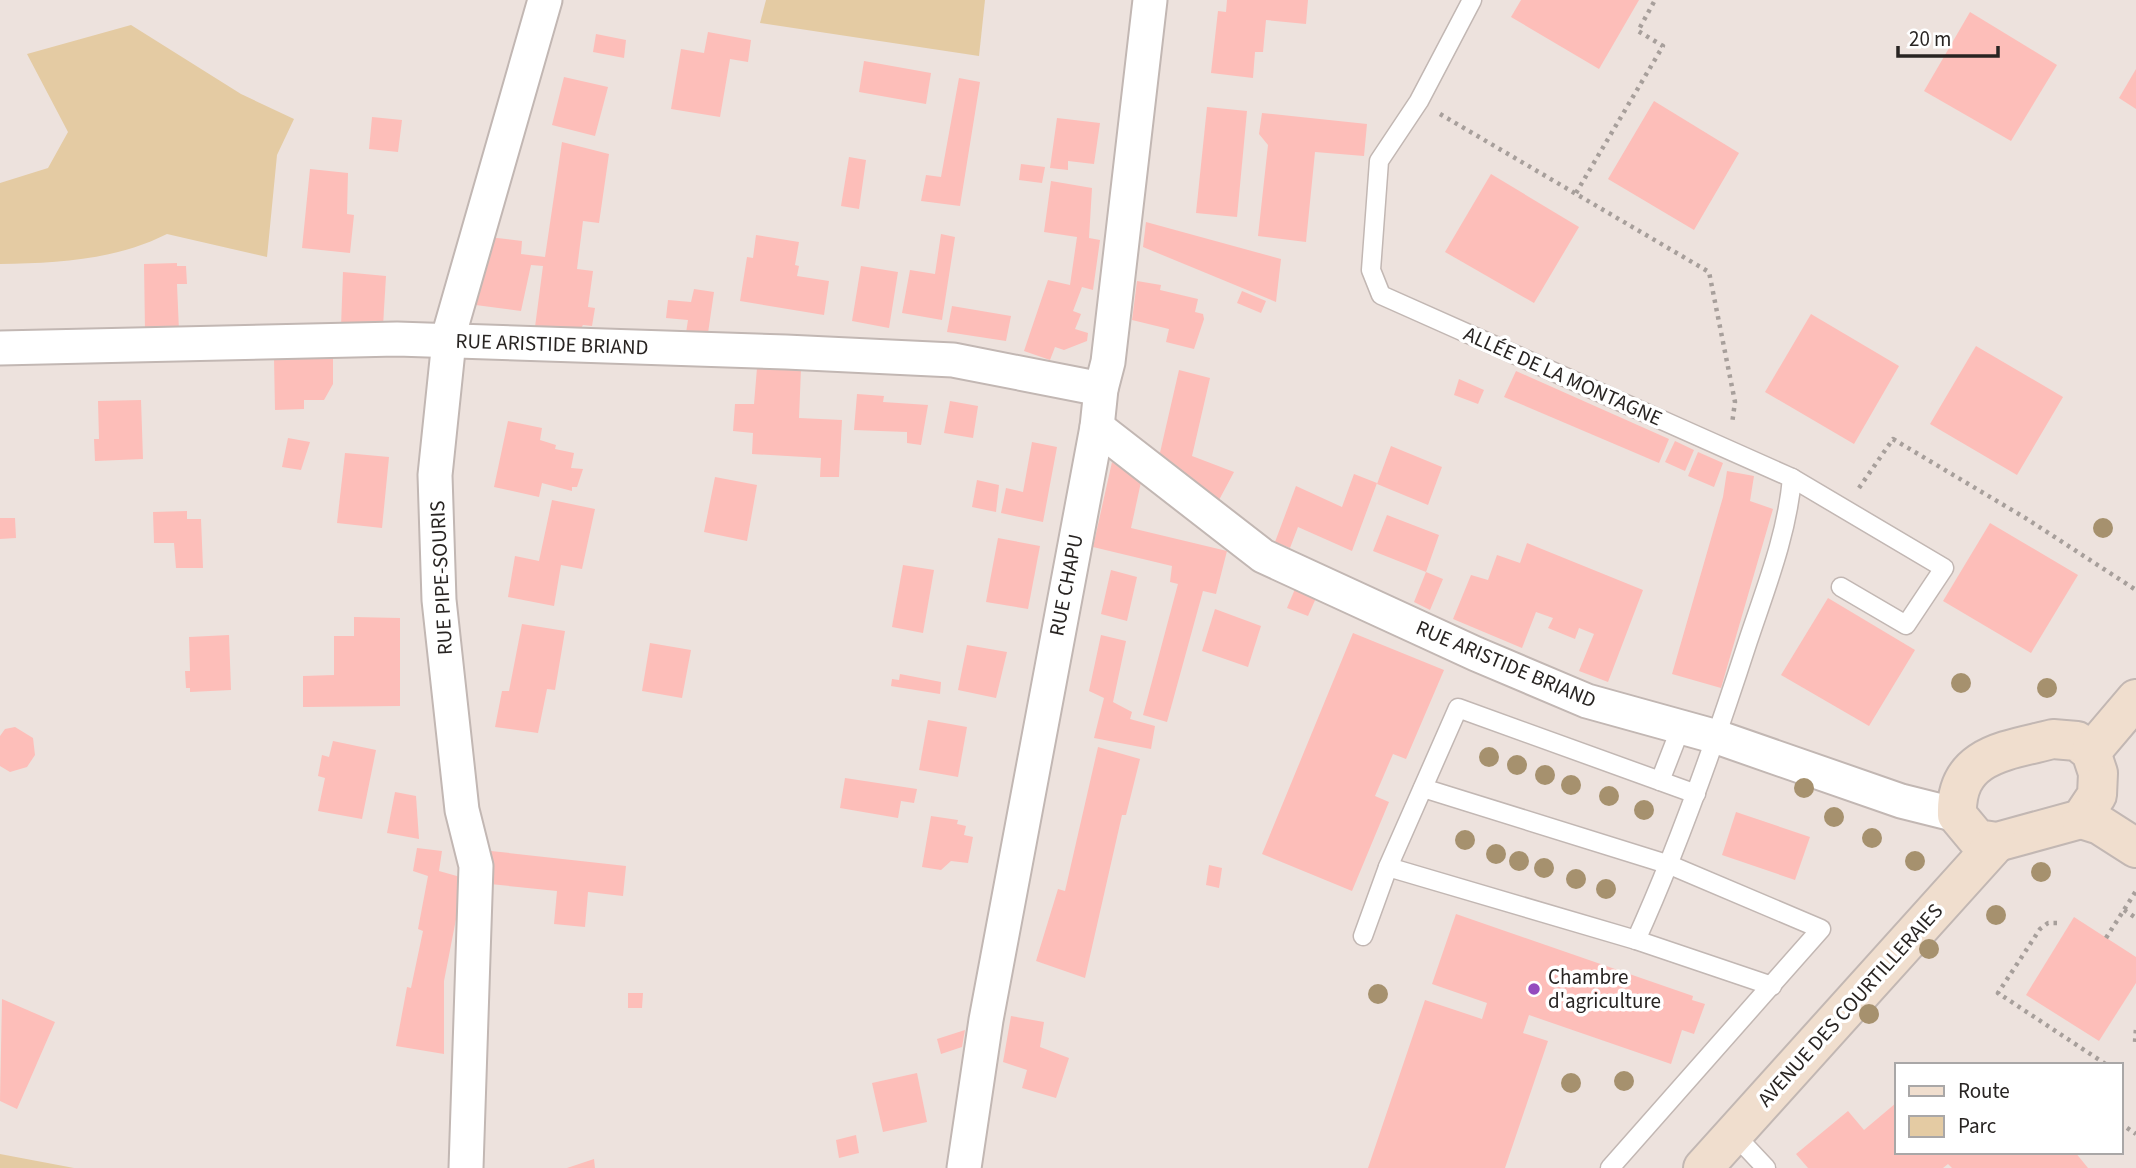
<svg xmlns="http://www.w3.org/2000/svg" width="2136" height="1168" viewBox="0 0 2136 1168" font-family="'Source Sans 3',sans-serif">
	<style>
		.green { fill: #e4cba3 }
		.building { fill: #fdbeb9 }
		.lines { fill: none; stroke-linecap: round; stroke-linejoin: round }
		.lane-casing { stroke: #c2b7b3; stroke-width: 21 }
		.street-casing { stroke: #c2b7b3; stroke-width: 37 }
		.secondary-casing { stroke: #c2b7b3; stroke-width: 42 }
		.path { stroke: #a79f9b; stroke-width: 4.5; stroke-dasharray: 3.5 5; stroke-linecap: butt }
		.lane { stroke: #fff; stroke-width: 18 }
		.street { stroke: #fff; stroke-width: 33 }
		.secondary { stroke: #f0dece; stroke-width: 38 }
		.tree { fill: #a6916e }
		.poi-dot { fill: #944bbe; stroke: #fff; stroke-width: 2.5 }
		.labels { text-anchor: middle; stroke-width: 7; stroke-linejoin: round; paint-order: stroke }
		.street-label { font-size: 21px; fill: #282422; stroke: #fff }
		.poi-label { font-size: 21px; fill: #282422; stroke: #fff; text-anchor: start }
	</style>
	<rect width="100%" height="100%" fill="#ede2dd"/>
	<g class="green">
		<polygon points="766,0 985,0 979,56 760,23"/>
		<path d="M131,25L241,94L294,119L277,155L267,257L167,234C115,260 58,263 0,264V183L48,168L68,132L27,54Z"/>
		<polygon points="0,1154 74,1168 0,1168"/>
	</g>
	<g class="building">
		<polygon points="1227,0 1308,0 1306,24 1266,20 1263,52 1255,52 1253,78 1211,73 1218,11 1226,12"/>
		<polygon points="1521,0 1639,0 1599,69 1511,17"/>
		<polygon points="1970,12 2057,65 2011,141 1924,91"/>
		<polygon points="708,32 751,40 748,62 730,59 720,117 671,109 681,49 704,53"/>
		<polygon points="596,34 626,40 624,58 593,52"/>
		<polygon points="864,61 931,73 926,104 859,92"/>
		<polygon points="2136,69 2136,109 2119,98"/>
		<polygon points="564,77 608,87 595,136 552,125"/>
		<polygon points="959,78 980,82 960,206 921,201 926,175 941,177"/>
		<polygon points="1654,101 1739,153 1694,230 1608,179"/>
		<polygon points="1207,107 1247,111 1237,217 1196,213"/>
		<polygon points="1262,113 1367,124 1364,156 1315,152 1306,242 1258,236 1268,145 1259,134"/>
		<polygon points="372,117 402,120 398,152 369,149"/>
		<polygon points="1057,118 1100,123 1094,164 1068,161 1068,170 1050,168"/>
		<polygon points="562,142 609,154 599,223 583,221 577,269 593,271 588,307 595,308 592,326 583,325 581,328 535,327 543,266 531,265 521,311 468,304 489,237 522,241 521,254 545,257"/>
		<polygon points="849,157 866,160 859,209 841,206"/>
		<polygon points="1021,164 1045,167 1042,183 1019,180"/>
		<polygon points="310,169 348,173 347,214 354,215 350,253 302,248"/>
		<polygon points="1491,174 1579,227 1534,303 1445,252"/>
		<polygon points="1051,181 1092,188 1089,238 1100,240 1093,290 1082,287 1073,311 1081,314 1075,329 1088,333 1087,341 1064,350 1055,347 1050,360 1024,351 1048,280 1070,285 1077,237 1044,232"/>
		<polygon points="1146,222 1281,259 1276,302 1143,247"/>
		<polygon points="941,234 955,237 942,320 902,313 910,270 935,274"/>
		<polygon points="756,235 799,242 795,265 799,266 797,276 829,281 824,315 740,301 747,257 753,258"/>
		<polygon points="177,263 177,266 186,266 187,284 177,284 179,331 145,331 144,264"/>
		<polygon points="861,266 898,272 889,328 852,321"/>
		<polygon points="343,272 386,276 383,326 341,327"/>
		<polygon points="1137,281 1161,285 1160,290 1198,299 1195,312 1203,314 1204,319 1194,349 1166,342 1169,329 1132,320"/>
		<polygon points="694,289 714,292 708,333 686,333 688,320 666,318 668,300 691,302"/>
		<polygon points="1242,291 1266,301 1261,313 1237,303"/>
		<polygon points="952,306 1011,316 1006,341 947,332"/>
		<polygon points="1811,314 1899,366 1854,444 1765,392"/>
		<polygon points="1976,346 2063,397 2017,475 1930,424"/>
		<polygon points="333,357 333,384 324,400 304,400 304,409 275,410 274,358"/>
		<polygon points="757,368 801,369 799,418 842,420 839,477 820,477 821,458 752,454 753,433 733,431 735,404 754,404"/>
		<polygon points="1179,370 1210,378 1192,456 1234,472 1219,500 1159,457"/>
		<polygon points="1516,371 1669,439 1659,463 1504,397"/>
		<polygon points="1459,379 1484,390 1478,404 1454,395"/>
		<polygon points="857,394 884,396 883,402 928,405 921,445 907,443 907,432 854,430"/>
		<polygon points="141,400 143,459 95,461 94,439 99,439 98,401"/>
		<polygon points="950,401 978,406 973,438 944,433"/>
		<polygon points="508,421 542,428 540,440 556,445 555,449 574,453 571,468 583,469 577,487 572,487 572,491 542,483 539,497 494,487"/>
		<polygon points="288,438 310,442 301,470 282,467"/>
		<polygon points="1675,441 1694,450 1685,471 1665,462"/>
		<polygon points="1032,442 1057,447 1043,522 1001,513 1006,488 1023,492"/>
		<polygon points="1391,446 1442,467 1428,505 1377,484"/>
		<polygon points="1698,452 1723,463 1714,487 1688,476"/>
		<polygon points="345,453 389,457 382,528 337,523"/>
		<polygon points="1112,462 1141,482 1131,528 1227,551 1216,594 1203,591 1167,722 1143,715 1178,584 1170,582 1172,566 1093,547"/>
		<polygon points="1727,471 1754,476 1750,501 1773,509 1721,688 1672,674 1723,497"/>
		<polygon points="1354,474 1377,483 1352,551 1298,527 1290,548 1275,542 1296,486 1342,507"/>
		<polygon points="715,477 757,485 747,541 704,532"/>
		<polygon points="977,480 999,485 996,512 972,507"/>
		<polygon points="552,500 595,509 582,569 561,565 554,606 508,597 515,556 539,561"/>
		<polygon points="187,511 187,519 201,519 203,568 176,568 174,543 154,543 153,512"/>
		<polygon points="1387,515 1439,535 1426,572 1443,579 1430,610 1414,602 1426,572 1373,551"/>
		<polygon points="0,518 15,518 16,538 0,539"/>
		<polygon points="1990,523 2078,575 2031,653 1943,601"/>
		<polygon points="998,538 1040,546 1028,609 986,602"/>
		<polygon points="1527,543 1643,590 1608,682 1579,671 1594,634 1579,628 1575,639 1548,628 1553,618 1536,612 1522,648 1453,619 1471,575 1488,580 1497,555 1520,563"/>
		<polygon points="903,565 934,570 923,633 892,627"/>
		<polygon points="1111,570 1137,577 1127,621 1101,614"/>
		<polygon points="1295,589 1316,598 1308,616 1287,608"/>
		<polygon points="1828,598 1915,650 1869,726 1781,675"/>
		<polygon points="1215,609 1261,626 1248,667 1202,651"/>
		<polygon points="354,617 400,618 400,706 303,707 303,676 334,675 334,636 354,636"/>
		<polygon points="522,624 565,631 555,690 547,689 538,733 495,727 502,691 509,691"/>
		<polygon points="1353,633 1444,670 1406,759 1393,754 1375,796 1389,802 1352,891 1262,854"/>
		<polygon points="229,635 231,690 190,692 190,688 186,688 185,671 190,671 189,637"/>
		<polygon points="1101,635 1126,641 1113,702 1132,712 1130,719 1155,726 1151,749 1094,738 1104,698 1089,691"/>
		<polygon points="650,643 691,650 682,698 642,691"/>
		<polygon points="967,645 1007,652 996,698 958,690"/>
		<polygon points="900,674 941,682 940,694 891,686 892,679 899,680"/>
		<polygon points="928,720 967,727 958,777 919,770"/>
		<polygon points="15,727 33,738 35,755 27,767 10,772 0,766 0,736 5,729"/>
		<polygon points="333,741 376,750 362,819 318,811 325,778 318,776 322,755 329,757"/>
		<polygon points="1098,747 1140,759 1126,815 1122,815 1085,978 1036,961 1058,889 1065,891"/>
		<polygon points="845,778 917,789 914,803 901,801 898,818 840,808"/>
		<polygon points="395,792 416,796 419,839 387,833"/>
		<polygon points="1736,812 1810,837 1795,880 1722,855"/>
		<polygon points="931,816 958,820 957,824 966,826 964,835 973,837 968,863 951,861 941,870 922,867"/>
		<polygon points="417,848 442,851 439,871 464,878 444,981 444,1054 396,1046 407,987 411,988 423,931 418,929 428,876 413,871"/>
		<polygon points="491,851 626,866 623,896 588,892 585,927 554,924 557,891 490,884"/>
		<polygon points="1209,865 1222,868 1219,888 1206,885"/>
		<polygon points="1456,914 1693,996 1692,1000 1705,1004 1694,1034 1682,1030 1671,1064 1529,1015 1523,1033 1548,1041 1505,1168 1368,1168 1425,1000 1482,1019 1487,1003 1432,984"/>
		<polygon points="2074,917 2136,957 2136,983 2099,1041 2026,995"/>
		<polygon points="628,993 643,993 642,1008 628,1008"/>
		<polygon points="2,999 55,1022 17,1109 0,1101"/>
		<polygon points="1011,1016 1044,1022 1040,1047 1069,1058 1056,1098 1022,1088 1027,1070 1003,1062"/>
		<polygon points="965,1030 962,1047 941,1054 937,1039"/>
		<polygon points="917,1073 927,1122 883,1132 872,1083"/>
		<polygon points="1896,1103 1896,1152 1956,1152 1958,1155 1962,1152 2075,1152 2088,1168 1952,1168 1948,1164 1943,1168 1808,1168 1796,1154 1848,1111 1864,1130"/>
		<polygon points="856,1135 859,1153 839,1158 836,1140"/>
		<polygon points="594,1159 595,1168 567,1168"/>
	</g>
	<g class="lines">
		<g class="lane-casing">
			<g id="lane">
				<path d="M1472,0L1419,101L1379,161L1371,270L1381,295L1792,478C1787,535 1766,587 1748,641C1715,743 1680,843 1636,940"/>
				<polyline points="1792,478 1944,568 1906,625 1841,587"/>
				<polyline points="1660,781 1681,727"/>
				<polyline points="1423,788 1670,865 1821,929 1610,1168"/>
				<polyline points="1388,867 1636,940 1772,986"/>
				<polyline points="1363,936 1388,867 1458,708 1696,794"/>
				<polyline points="1734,1134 1766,1168"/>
			</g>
		</g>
		<g class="street-casing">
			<g id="street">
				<polyline points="0,348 397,339 786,352 953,360 1101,389"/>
				<polyline points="1097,427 1263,556 1476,654 1587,701 1717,737 1901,801 1957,815"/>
				<polyline points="466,1168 476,866 462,810 439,600 435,475 450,331 545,0"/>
				<polyline points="964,1168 986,1020 1097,427 1101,389 1108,362 1150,0"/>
			</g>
		</g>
		<g class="secondary-casing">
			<g id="secondary">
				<path d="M2053,739L2077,741L2091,752L2098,773L2097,795L2081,819L1997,842L1977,839L1957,815C1955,754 2006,751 2053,739Z"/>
				<polyline points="2091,752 2136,699"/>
				<polyline points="2081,819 2100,825 2136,848"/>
				<polyline points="1703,1168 1997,842"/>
			</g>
		</g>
		<g class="path">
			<polyline points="1440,114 1709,272 1735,402 1732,424"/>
			<polyline points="1576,193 1663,46 1638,31 1655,0"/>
			<polyline points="1859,488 1893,439 2027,519 2136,590"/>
			<polyline points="2124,910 2136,918"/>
			<polyline points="2057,923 2048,923 2040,929 1998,993 2107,1065"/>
			<polyline points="2106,938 2136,891"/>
			<polyline points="2135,1042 2136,1028"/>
			<polyline points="2120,1123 2136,1134"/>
		</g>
		<use href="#lane" class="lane"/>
		<use href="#street" class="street"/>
		<use href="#secondary" class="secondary"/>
	</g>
	<g class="tree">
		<circle cx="2103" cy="528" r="10"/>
		<circle cx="1961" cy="683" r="10"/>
		<circle cx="2047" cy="688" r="10"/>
		<circle cx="1489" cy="757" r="10"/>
		<circle cx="1517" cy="765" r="10"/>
		<circle cx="1545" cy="775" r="10"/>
		<circle cx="1571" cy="785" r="10"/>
		<circle cx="1804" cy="788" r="10"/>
		<circle cx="1609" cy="796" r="10"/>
		<circle cx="1644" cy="810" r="10"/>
		<circle cx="1834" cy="817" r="10"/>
		<circle cx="1872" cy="838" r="10"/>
		<circle cx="1465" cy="840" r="10"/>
		<circle cx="1496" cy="854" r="10"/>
		<circle cx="1519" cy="861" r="10"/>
		<circle cx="1915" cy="861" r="10"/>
		<circle cx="1544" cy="868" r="10"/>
		<circle cx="2041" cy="872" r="10"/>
		<circle cx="1576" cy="879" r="10"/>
		<circle cx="1606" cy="889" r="10"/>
		<circle cx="1996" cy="915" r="10"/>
		<circle cx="1929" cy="949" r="10"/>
		<circle cx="1378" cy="994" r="10"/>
		<circle cx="1869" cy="1014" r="10"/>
		<circle cx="1624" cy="1081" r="10"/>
		<circle cx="1571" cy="1083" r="10"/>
	</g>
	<circle class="poi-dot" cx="1534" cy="989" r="7"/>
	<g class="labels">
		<g class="street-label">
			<text transform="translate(552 344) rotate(2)" y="7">RUE ARISTIDE BRIAND</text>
			<text transform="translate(1563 376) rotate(24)" y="7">ALLÉE DE LA MONTAGNE</text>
			<text transform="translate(441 578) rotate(-93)" y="7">RUE PIPE-SOURIS</text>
			<text transform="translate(1066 585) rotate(-79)" y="7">RUE CHAPU</text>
			<text transform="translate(1506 664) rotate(23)" y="7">RUE ARISTIDE BRIAND</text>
			<text transform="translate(1850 1005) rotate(-48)" y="7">AVENUE DES COURTILLERAIES</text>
		</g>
		<g class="poi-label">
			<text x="1548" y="984">Chambre<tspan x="1548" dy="24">d'agriculture</tspan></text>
		</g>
	</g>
	<rect x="1895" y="1063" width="228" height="91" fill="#ffffff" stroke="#a9a7a7" stroke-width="2"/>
	<rect x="1909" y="1086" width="35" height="10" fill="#f0dece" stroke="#a9a7a7" stroke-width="2"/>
	<text x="1958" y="1098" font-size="21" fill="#282422">Route</text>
	<rect x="1909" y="1116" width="35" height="21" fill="#e4cba3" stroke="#a9a7a7" stroke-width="2"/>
	<text x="1958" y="1133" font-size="21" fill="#282422">Parc</text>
	<path d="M1898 46v10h100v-10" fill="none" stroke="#282422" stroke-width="3.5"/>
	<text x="1909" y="46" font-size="21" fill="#282422" stroke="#ffffff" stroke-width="5" paint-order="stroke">20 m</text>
</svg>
